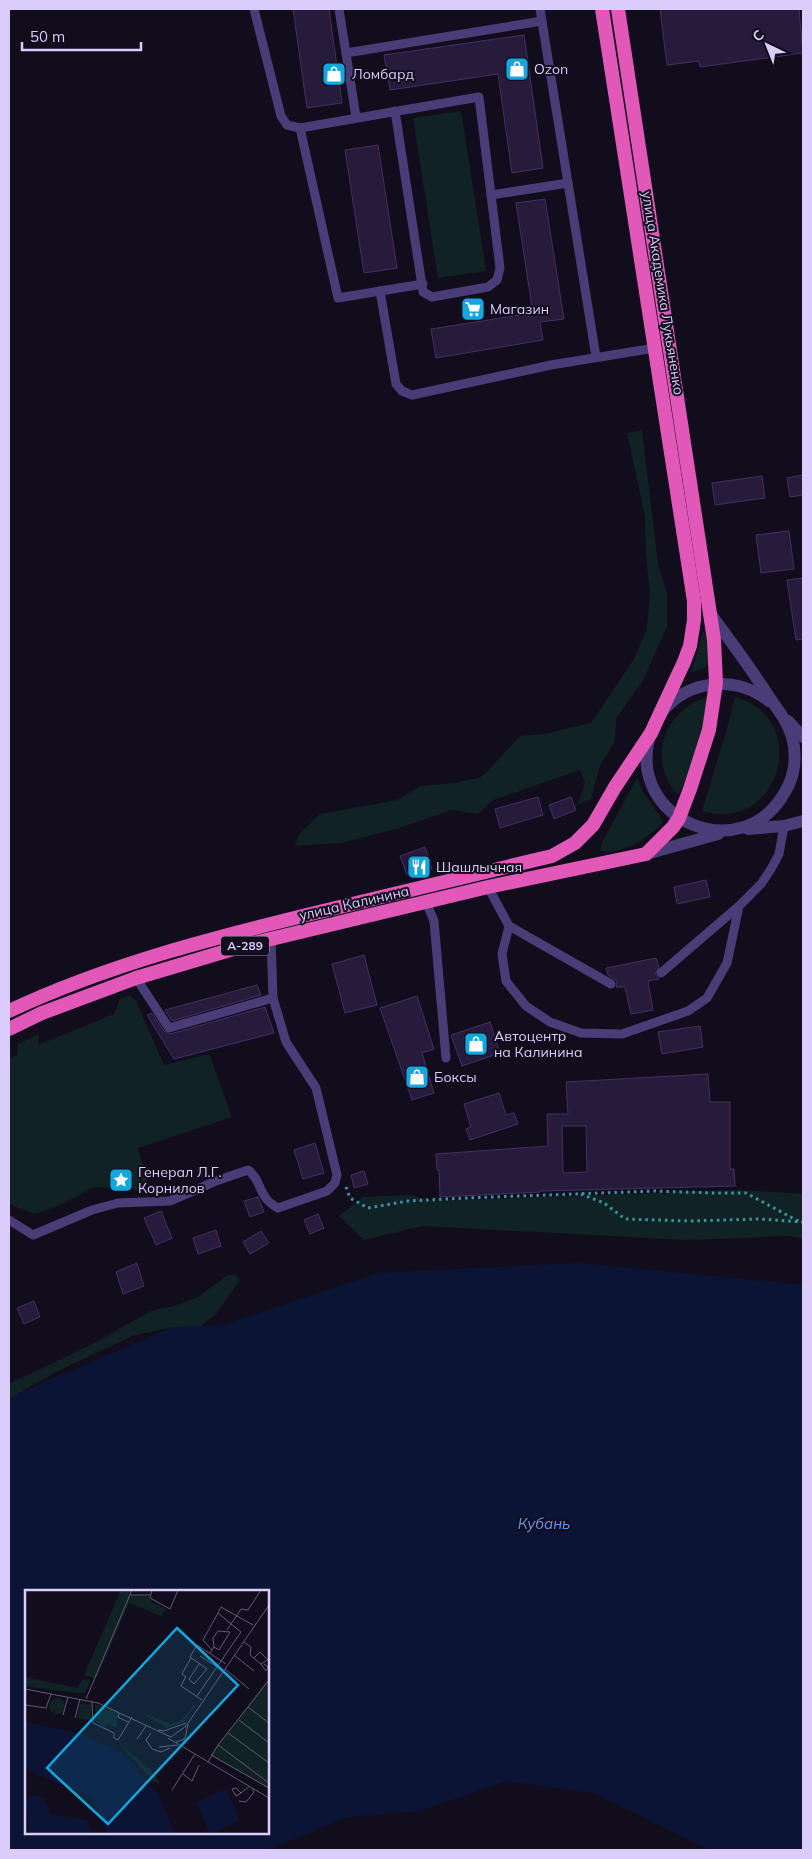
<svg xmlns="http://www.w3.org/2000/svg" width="812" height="1859" viewBox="0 0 812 1859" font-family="Mulish,sans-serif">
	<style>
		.green { fill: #112225 }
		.water { fill: #0c1435; fill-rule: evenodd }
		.building { fill: #271b3b; stroke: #432f65; fill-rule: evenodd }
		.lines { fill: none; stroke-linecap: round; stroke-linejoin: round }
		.path { stroke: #3797a4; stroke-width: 3; stroke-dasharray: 2.5 4; stroke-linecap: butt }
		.service { stroke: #493c77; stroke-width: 9 }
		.minor { stroke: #493c77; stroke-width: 12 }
		.trunk { stroke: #e258b9; stroke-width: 14 }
		.labels { text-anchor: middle; stroke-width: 4; stroke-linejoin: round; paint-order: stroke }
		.shield { fill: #120d1c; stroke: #9e93b8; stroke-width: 1 }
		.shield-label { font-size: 12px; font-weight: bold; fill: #daccfb }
		.poi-label { font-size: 14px; fill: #daccfb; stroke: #120d1c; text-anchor: start }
		.street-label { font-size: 14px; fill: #daccfb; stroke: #120d1c }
		.water-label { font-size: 15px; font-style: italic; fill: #6396f1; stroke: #120d1c }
		.inset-road { fill: none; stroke: #625975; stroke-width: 1 }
		.view { fill: #14a6df; fill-opacity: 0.15; stroke: #14a6df; stroke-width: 2.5 }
		.inset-edge { fill: none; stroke: #daccfb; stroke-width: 2.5 }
	</style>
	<rect width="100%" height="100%" fill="#120d1c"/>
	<g class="green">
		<polygon points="461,111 486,271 438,278 413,118"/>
		<polygon points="642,430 658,564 667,593 667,627 643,680 616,719 615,741 600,766 591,799 578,804 585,783 580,770 493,800 478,814 452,810 396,829 341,843 295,846 299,834 320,814 397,800 421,786 455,783 482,777 520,736 545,734 591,723 634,659 647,628 650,593 646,555 645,516 627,433"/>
		<polygon points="703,631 708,641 710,665 691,673"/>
		<path d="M712,696C704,731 693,764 678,795C645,759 665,707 712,696Z"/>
		<path d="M735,697C812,718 781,834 702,811L728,725Z"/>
		<path d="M637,778L643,792L663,821C655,835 617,858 600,850L603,841Z"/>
		<polygon points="130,995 136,1001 164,1065 209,1054 232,1117 138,1148 150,1191 95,1187 60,1205 35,1214 10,1204 9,1059 17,1055 18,1044 39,1034 38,1045 114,1014 120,999"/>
		<polygon points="741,1190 803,1194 803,1239 790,1236 687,1240 422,1226 364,1240 339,1216 363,1197 409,1195 434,1201"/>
		<polygon points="234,1274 240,1280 216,1314 196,1330 173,1327 132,1336 60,1370 17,1394 9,1401 9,1384 89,1346 151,1311 174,1306 198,1297 228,1275"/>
	</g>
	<path class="water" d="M578,1263L803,1285V1850H710L594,1793L506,1781L420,1811L347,1817L267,1850H9V1400L17,1394L173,1327L223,1325L378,1273ZM26,1592H268V1833H26Z"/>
	<g class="building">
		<polygon points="293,9 329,9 342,103 307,108"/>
		<polygon points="660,9 799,9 803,53 700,67 699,61 667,65"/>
		<polygon points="524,35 543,168 512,173 498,74 390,90 384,55"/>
		<polygon points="378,145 397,268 364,273 345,150"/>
		<polygon points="545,199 564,319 540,322 543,340 436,358 431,329 533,313 516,203"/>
		<polygon points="803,475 803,495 790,497 787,478"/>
		<polygon points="762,476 765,498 715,505 712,483"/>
		<polygon points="789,531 794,569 761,573 756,535"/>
		<polygon points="803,578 803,639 796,640 787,580"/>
		<polygon points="538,797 543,815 500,828 495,809"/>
		<polygon points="571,797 576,810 554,819 549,805"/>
		<polygon points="425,847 432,869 407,875 400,856"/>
		<polygon points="706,880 710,897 677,904 674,887"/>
		<polygon points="364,955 377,1005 345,1013 332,964"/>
		<polygon points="656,958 659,967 655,974 659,979 648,981 653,1010 631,1014 625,987 616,987 617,981 608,975 606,968"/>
		<polygon points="257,985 261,995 172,1021 165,1010"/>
		<polygon points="417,996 434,1049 422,1053 434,1093 412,1100 380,1008"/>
		<polygon points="265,1007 274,1033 174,1059 147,1015 152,1013 164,1031 170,1034"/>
		<polygon points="490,1022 500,1053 462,1066 451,1035"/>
		<polygon points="700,1026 703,1047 662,1054 658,1032"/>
		<path d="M708,1074L710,1102H730V1169H734L735,1186L541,1191V1192L440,1197L439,1170H437L436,1154L548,1146L547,1114H568L566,1082ZM562,1126H586L587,1172L563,1173Z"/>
		<polygon points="499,1093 506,1115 514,1113 518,1124 470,1140 466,1129 471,1127 464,1104"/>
		<polygon points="315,1143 324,1173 303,1179 294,1150"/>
		<polygon points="364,1171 368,1184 354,1188 351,1175"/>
		<polygon points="258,1197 264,1212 250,1217 244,1201"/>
		<polygon points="161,1211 172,1238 156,1245 144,1218"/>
		<polygon points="318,1214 324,1228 310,1234 304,1220"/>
		<polygon points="216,1230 221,1246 198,1254 193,1238"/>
		<polygon points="261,1231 269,1243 250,1254 243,1242"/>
		<polygon points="137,1263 144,1286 123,1294 116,1272"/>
		<polygon points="34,1301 40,1317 24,1324 17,1308"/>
	</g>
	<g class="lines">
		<g class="path">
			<polyline points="346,1187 350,1198 368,1208 408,1201 466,1198 654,1191 714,1193 746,1193 800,1222"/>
			<polyline points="581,1194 604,1203 625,1219 689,1221 760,1219 803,1222"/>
		</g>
		<g class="service">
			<polyline points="254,9 281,116 287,125 300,128 479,97 500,268 497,280 488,287 432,297 423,292 395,111"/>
			<polyline points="339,9 356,117"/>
			<polyline points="540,9 596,357"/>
			<polyline points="346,53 542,21"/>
			<polyline points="300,128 338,298 423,284"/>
			<polyline points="491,195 568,183"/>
			<polyline points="380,291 396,384 402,391 412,395 551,365 655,348"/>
			<polyline points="488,887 509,926 611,984"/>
			<polyline points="426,902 434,921 446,1058"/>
			<polyline points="509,926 502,954 506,981 526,1006 550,1022 581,1033 622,1034 688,1011 707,998 727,963 739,906"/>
			<polyline points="661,973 739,906 761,884 771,869 779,854 784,826"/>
			<polyline points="136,978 169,1028 273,998"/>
			<path d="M9,1220L33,1235L92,1210L118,1203L170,1201L216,1181L248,1170C263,1181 257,1197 278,1208L327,1191L335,1183L337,1175L316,1088L286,1042L273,998L271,939"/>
		</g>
		<g class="minor">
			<path d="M662,712C689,679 736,675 769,701"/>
			<polyline points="788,721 803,737"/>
			<path d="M650,735C625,820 742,869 785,792C795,776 797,755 792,737C788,722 778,710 769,697C751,668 730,641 710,613"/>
			<polyline points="748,829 784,826 803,821"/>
			<polyline points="646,854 718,834"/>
		</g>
		<g class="trunk">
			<path d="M9,1011C109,964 216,937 323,911C400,893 476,874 552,856L575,843L593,825L615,787L651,733L684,662L690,646L694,620V601L602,9"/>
			<polyline points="9,1029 42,1013 136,978 250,944 488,887 646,854 673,827 679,818 690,789 709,730 716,683 714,640 618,9"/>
		</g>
	</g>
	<defs>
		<g id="shop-square" transform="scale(1.25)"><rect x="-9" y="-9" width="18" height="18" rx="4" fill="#14a6df" stroke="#120d1c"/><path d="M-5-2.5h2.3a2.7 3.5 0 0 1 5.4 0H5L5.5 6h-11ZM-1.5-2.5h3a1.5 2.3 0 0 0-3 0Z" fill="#fff"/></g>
		<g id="supermarket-square" transform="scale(1.25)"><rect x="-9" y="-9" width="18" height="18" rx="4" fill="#14a6df" stroke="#120d1c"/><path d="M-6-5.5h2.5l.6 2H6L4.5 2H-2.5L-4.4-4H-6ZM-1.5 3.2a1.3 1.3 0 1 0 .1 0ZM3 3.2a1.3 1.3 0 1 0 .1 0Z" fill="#fff"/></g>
		<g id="restaurant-square" transform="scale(1.25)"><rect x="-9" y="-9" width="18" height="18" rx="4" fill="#14a6df" stroke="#120d1c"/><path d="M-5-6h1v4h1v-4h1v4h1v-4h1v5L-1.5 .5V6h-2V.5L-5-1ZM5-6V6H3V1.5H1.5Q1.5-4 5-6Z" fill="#fff"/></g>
		<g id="sight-square" transform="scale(1.25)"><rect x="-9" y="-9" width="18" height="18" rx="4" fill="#14a6df" stroke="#120d1c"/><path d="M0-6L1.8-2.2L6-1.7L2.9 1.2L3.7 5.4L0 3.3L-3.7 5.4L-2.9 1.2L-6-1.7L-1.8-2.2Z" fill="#fff"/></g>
	</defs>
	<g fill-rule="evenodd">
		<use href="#shop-square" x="517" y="69"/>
		<use href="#shop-square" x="334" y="74"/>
		<use href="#supermarket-square" x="473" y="309"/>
		<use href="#restaurant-square" x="419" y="867"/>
		<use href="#shop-square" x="476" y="1044"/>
		<use href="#shop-square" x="417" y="1077"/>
		<use href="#sight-square" x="121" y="1180"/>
	</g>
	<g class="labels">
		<rect class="shield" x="221" y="936.5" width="48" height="19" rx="4"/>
		<g class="shield-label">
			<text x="245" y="950">А-289</text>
		</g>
		<g class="poi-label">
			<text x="534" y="74">Ozon</text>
			<text x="352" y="79">Ломбард</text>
			<text x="490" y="314">Магазин</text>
			<text x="436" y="872">Шашлычная</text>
			<text x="494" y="1041">Автоцентр<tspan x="494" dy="16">на Калинина</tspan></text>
			<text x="434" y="1082">Боксы</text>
			<text x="138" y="1177">Генерал Л.Г.<tspan x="138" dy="16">Корнилов</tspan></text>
		</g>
		<g class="street-label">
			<text transform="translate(663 293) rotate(81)" y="5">улица Академика Лукьяненко</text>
			<text transform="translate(354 903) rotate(-13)" y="5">улица Калинина</text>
		</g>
		<g class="water-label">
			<text x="544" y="1529">Кубань</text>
		</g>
	</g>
	<g transform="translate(25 1590)">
		<rect width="244" height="244" fill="#120d1c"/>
		<path d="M96,0H105L103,6H123L127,12L141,19L136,26L104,13L73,85L70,88L59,85ZM0,87L52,98L58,89L66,90L59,104L0,96ZM244,88V199L185,165ZM24 116a8 8 0 1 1 16 0a8 8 0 1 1-16 0ZM55,114L66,115L67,131L52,128ZM70,114L92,122V138L83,134L80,138L70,131ZM169,114L171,115L159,132L142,138L115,122L146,134L157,130ZM93,153L125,179L135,193L129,192Z" fill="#112225"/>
		<path d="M0,132L56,144L92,160L107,173L134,207L150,244H83L66,207L0,179ZM201,199L215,230L185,244L171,212ZM9,205L18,208L25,224L62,230L68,244H5L0,209Z" fill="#0c1435"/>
		<path class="inset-road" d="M127,0L125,8L145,19L153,0M104,5H125M202,40L216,19L223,20L236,0M219,52L226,57L225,65L236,74L244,69M187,60L178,50L193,23M185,63L189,57L194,60L205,42L193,41L188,48L189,57M209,65L229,81M175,66L192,77M229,68L235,62L243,70M174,74L164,89L169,94L182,79L165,67L172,55L201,74M236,74L241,81L243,77L239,74M200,79L224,99M161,86L156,96L177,110M161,87L157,84L166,68M0,99L73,113L146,147L161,136L244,15M172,106L216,42L193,23L196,17L228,35M61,109L107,0M67,112L68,133L89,143V148L93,150L107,127M0,115L21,118L26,104M223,117L244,133M94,123L93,127L103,132M38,125L43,107M50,128L55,109M214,130L244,153M133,140L139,141L161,133M126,143L121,150L127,159L136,162L145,158M203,143L244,173M143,148L244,208M112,149L121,136M151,152L160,149L163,134M193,155L244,193M134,157L153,155M186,165L244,198M183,172L193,155L244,90M158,184L167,191L174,175M147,200L170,164M216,203L211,206L207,199L211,198L216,203L225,196M214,211L221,212L229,202L227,198"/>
		<path class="view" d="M152,38L213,95L83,234L22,178Z"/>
		<rect width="244" height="244" class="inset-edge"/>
	</g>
	<rect width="812" height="1859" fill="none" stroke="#daccfb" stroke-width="20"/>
	<g transform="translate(767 45) rotate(317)" stroke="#120d1c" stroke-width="4" paint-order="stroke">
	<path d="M0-4L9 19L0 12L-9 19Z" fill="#daccfb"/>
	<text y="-8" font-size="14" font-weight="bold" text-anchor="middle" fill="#daccfb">С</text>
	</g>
	<path d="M22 42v8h119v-8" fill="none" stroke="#daccfb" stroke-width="2.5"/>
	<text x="30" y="42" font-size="15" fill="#daccfb" stroke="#120d1c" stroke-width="4" paint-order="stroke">50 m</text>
</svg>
